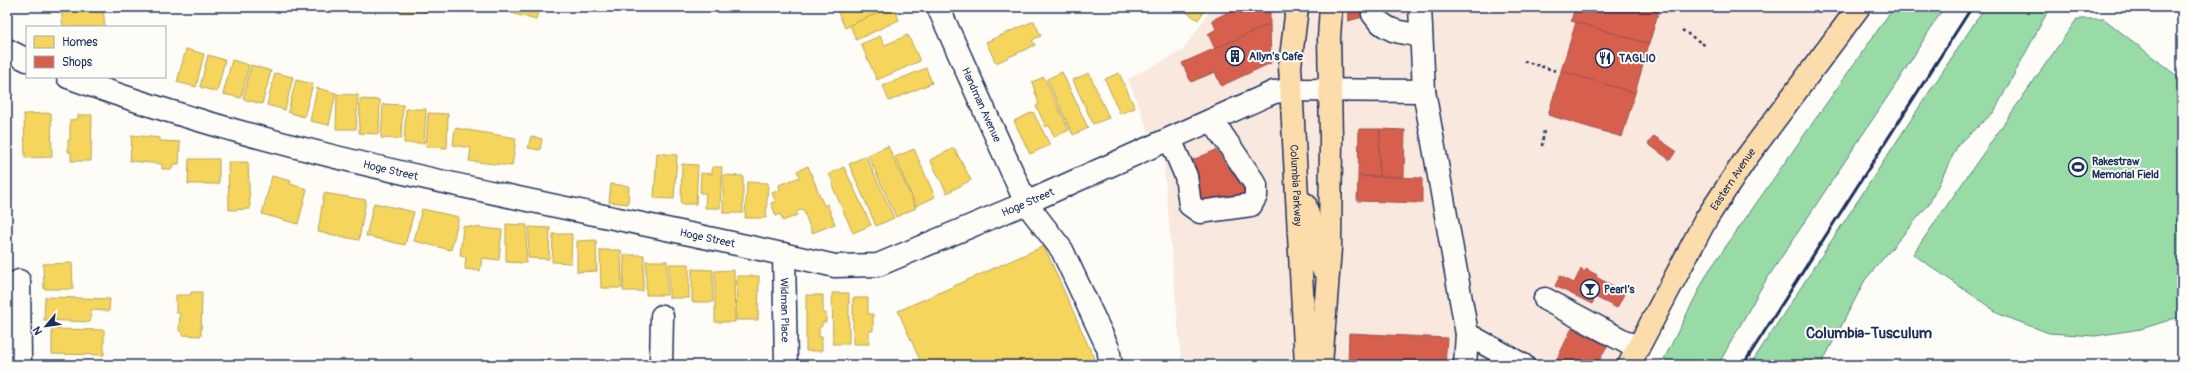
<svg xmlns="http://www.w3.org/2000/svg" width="2189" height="372" viewBox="0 0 2189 372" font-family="Pangolin,sans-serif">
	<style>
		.built { fill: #f9e8de }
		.green { fill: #99dba6; stroke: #5a8582 }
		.homes { fill: #f6d55c; stroke: #b4a35d }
		.shops { fill: #d6604d; stroke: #9e5152 }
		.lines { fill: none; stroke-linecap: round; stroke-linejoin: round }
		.minor-casing { stroke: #1b2f5e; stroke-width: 25 }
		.major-casing { stroke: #1b2f5e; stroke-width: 25 }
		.highway-casing { stroke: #1b2f5e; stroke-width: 25 }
		.path { stroke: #1b2f5e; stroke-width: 2.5; stroke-dasharray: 3 3; stroke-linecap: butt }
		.minor { stroke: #fdfcf7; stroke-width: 22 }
		.major { stroke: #fddcac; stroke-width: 22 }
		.highway { stroke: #fddcac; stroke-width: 22 }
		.rail { stroke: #1b2f5e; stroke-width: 3 }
		.labels { text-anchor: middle; stroke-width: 4; stroke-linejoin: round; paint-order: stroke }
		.poi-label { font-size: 11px; font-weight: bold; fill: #1b2f5e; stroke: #fdfcf7; text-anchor: start }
		.street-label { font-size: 11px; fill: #1b2f5e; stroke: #fdfcf7 }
		.district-label { font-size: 15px; font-weight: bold; fill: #1b2f5e; stroke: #fdfcf7 }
	</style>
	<rect width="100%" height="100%" fill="#fdfcf7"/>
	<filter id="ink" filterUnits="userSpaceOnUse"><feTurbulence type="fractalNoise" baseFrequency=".025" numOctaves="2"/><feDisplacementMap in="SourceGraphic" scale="8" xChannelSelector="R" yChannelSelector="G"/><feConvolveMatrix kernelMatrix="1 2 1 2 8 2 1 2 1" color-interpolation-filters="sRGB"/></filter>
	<g filter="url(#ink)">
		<polygon class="built" points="1213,7 1859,7 1787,105 1631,365 1170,365 1181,360 1162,142 1154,145 1128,79 1182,51"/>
		<g class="green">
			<polygon points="1894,7 1944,7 1898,81 1761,288 1718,365 1661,365 1708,272"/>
			<polygon points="1985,7 2050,7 1994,112 1958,145 1929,204 1865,280 1821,365 1750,365"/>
			<polygon points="2077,19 2104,19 2182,80 2182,316 2141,329 2095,336 2049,333 2001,315 1913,254"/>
		</g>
		<g class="homes">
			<polygon points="61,7 103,7 105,27 63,27"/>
			<rect x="399" y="7" width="28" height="5"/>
			<polygon points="513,7 539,7 536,20 511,13"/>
			<polygon points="839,7 891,7 845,28 836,8"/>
			<polygon points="891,7 894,7 899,20 856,40 850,25"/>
			<polygon points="1188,7 1207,7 1198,20 1185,11"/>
			<polygon points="1034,21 1041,36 1032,40 1035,45 996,63 986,42"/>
			<polygon points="908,35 920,61 877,80 861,44 880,36 885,45"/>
			<polygon points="186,49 204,54 196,87 177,82"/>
			<polygon points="208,55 225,60 217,92 200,87"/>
			<polygon points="232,60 249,65 241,98 223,94"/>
			<polygon points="251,65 271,71 262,104 243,99"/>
			<polygon points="926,68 932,83 889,101 883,86"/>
			<polygon points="1062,72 1088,128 1073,135 1047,79"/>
			<polygon points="275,73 293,77 285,110 267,105"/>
			<polygon points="1089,73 1109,118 1093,124 1073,80"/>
			<polygon points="1119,73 1135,108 1120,114 1105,79"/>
			<polygon points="1044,77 1069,130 1054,137 1049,125 1046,127 1036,106 1039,104 1032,82"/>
			<polygon points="296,80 313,84 304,117 288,112"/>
			<polygon points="317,88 336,93 329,125 310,121"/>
			<polygon points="337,94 358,95 356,129 336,129"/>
			<polygon points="360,99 380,100 379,134 359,133"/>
			<polygon points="383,104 403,105 401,139 381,138"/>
			<polygon points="406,109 426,109 424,143 404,143"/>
			<polygon points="1033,112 1050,145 1030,154 1014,121"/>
			<polygon points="51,113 52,157 25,158 24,114"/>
			<polygon points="428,113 448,114 447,148 426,147"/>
			<polygon points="78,115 92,115 91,161 71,161 71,152 68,152 68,140 70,140 70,120 78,119"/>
			<polygon points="455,128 516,138 512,166 469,161 471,148 453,145"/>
			<polygon points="132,135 160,138 160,141 180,142 179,164 173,164 172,169 162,169 162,164 130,161"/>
			<polygon points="531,136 542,139 540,150 528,148"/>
			<polygon points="888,146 916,208 896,217 868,155"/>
			<polygon points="954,148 971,180 947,193 930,160"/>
			<polygon points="914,149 935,197 916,206 895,157"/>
			<polygon points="657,153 677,155 674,199 654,198"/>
			<polygon points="866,156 894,218 876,226 849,164"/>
			<polygon points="189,159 219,159 219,184 188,184"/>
			<polygon points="228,162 248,162 250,209 229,210"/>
			<polygon points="682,164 698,165 696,204 681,204"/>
			<polygon points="808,166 824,206 827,204 835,224 812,233 803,209 796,212 797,215 783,221 780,214 776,216 771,203 776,202 772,193 780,190 779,185 800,177 797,171"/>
			<polygon points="712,167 722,167 720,208 705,208 706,193 700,193 701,173 712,174"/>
			<polygon points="844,167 871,225 853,233 832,185 834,184 829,174"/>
			<polygon points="723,175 743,176 743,213 723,213"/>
			<polygon points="272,176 291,181 290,184 307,189 298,224 262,214"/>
			<polygon points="747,182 768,183 766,218 745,218"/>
			<polygon points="611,184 629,186 628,204 609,202"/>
			<polygon points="324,193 366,200 359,240 318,232"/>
			<polygon points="374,203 414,212 405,245 366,236"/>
			<polygon points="422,209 459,217 451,250 414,241"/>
			<polygon points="506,224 527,225 526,263 506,262"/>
			<polygon points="463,226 502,230 499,260 482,258 480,271 465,269 466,257 460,256"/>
			<polygon points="529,227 550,228 549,259 528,258"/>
			<polygon points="553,234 572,234 571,263 552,262"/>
			<polygon points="596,240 597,271 577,272 577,241"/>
			<polygon points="1044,246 1097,365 922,365 898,311"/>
			<polygon points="600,250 621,250 622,288 601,288"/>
			<polygon points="624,255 644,255 643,291 623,291"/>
			<rect x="646" y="261" width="21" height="34"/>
			<polygon points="72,263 73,289 44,289 43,264"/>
			<rect x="669" y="264" width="20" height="34"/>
			<polygon points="692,269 713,270 713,302 692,302"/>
			<polygon points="734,270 735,322 715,322 715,271"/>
			<polygon points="737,276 759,276 758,320 736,320"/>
			<polygon points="191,292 202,292 201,336 182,335 182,331 179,331 180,313 176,313 176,295 191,295"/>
			<polygon points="832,293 849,293 849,344 833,344"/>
			<polygon points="806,295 823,295 823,313 826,313 826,322 822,322 822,326 819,328 819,337 822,337 822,351 806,351"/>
			<polygon points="45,297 110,299 109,311 91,310 90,322 44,320"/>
			<polygon points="853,298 868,298 868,314 873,314 873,331 869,331 869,344 853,344"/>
			<polygon points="52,329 104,330 104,355 52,354"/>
			<rect x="539" y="360" width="10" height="5"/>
		</g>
		<g class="shops">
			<polygon points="1239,7 1270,7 1270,24 1215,49 1208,34 1216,29 1212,20"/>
			<polygon points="1348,7 1384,7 1385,11 1348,21"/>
			<polygon points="1575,7 1660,7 1649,44 1571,21"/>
			<polygon points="1576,22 1649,44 1635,93 1561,71"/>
			<polygon points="1270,24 1271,63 1221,86 1215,72 1191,82 1182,63"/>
			<polygon points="1561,71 1635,93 1622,137 1548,115"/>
			<polygon points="1359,129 1380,129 1379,176 1358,176"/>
			<polygon points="1380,129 1405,130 1404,177 1379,176"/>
			<polygon points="1654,136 1676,151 1670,160 1648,144"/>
			<polygon points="1216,150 1247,193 1231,202 1200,201 1188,162"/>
			<polygon points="1358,176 1422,178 1422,203 1357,201"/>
			<polygon points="1581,269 1585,272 1586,269 1597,275 1596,277 1625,292 1617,308 1595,297 1592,304 1555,286 1560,276 1574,283"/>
			<polygon points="1572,328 1607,346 1597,365 1563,365 1556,361"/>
			<polygon points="1349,333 1447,338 1445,365 1348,365"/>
		</g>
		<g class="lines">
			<g class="minor-casing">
				<g id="minor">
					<path id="s1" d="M938,7L1026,203L1062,250L1108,348L1111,365"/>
					<polyline points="1420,7 1424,91 1467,334 1465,365"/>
					<path d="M1373,14C1385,32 1402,33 1421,35"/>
					<polyline points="7,50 27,60"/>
					<path id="s2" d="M68,77C316,168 579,206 835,266L878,265L1026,203L1274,92L1292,90L1424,91"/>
					<polyline points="1170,139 1186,176 1190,205 1200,212 1251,205 1256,196 1256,185 1212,120"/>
					<path id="s3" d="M784,254L786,365"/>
					<polyline points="1545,299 1637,348"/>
					<polyline points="1467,334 1523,365"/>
					<polyline points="15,365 20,358 19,281"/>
					<polyline points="661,365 662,316"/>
				</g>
			</g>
			<g class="major-casing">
				<g id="major">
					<path id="s4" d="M1629,365L1706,219L1747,157L1859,7"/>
				</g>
			</g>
			<g class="highway-casing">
				<g id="highway">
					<path id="s5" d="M1297,7L1290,66L1306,365"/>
					<polyline points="1305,204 1323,269"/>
					<polyline points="1321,365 1330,248 1331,138 1329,38 1331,7"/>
				</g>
			</g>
			<g class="path">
				<polyline points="1682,30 1706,46"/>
				<polyline points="1524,61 1556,71"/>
				<polyline points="1542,146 1544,129"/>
			</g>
			<use href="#minor" class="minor"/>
			<use href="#major" class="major"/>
			<use href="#highway" class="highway"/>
			<polyline class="rail" points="1743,365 1972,7"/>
		</g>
	</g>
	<defs>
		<g id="building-ring" transform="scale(1)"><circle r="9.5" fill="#fdfcf7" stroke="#1b2f5e" stroke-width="1.5"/><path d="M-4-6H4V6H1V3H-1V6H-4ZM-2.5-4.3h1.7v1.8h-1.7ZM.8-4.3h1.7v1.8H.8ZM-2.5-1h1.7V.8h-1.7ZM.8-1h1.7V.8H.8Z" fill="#1b2f5e"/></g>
		<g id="restaurant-ring" transform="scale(1)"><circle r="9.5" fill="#fdfcf7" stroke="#1b2f5e" stroke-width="1.5"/><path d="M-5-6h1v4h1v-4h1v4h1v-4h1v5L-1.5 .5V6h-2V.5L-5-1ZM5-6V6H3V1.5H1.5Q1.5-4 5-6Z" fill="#1b2f5e"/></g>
		<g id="stadium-ring" transform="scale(1)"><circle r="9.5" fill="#fdfcf7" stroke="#1b2f5e" stroke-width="1.5"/><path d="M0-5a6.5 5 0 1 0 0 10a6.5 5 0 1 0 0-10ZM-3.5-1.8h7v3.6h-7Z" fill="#1b2f5e"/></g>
		<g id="bar-ring" transform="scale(1)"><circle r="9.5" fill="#fdfcf7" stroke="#1b2f5e" stroke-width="1.5"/><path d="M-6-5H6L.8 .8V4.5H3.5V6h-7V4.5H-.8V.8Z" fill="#1b2f5e"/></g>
	</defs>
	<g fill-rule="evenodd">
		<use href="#building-ring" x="1235" y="56"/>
		<use href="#restaurant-ring" x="1605" y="58"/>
		<use href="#stadium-ring" x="2078" y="167"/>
		<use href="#bar-ring" x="1590" y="289"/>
	</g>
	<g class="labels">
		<g class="poi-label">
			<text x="1249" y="60">Allyn's Cafe</text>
			<text x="1619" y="62">TAGLIO</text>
			<text x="2092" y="165">Rakestraw<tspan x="2092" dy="13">Memorial Field</tspan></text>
			<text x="1604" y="293">Pearl’s</text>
		</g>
		<g class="street-label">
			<text dy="4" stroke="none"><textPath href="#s1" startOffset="107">Handman Avenue</textPath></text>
			<text dy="4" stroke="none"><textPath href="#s2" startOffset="336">Hoge Street</textPath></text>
			<text dy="4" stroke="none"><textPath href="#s4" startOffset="213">Eastern Avenue</textPath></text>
			<text dy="4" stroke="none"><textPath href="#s5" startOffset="179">Columbia Parkway</textPath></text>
			<text dy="4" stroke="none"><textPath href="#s2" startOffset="996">Hoge Street</textPath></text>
			<text dy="4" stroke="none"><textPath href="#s2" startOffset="660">Hoge Street</textPath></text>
			<text dy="4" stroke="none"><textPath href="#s3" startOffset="56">Widman Place</textPath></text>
		</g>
		<g class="district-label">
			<text x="1869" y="338">Columbia-Tusculum</text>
		</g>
	</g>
	<rect width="2189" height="372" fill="none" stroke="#fdfcf7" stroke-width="24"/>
	<rect x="12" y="12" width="2165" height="348" fill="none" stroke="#1b2f5e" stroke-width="1.5" filter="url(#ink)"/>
	<rect x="26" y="26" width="140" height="52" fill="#fdfcf7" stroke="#a3aaba"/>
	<rect x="34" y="36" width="20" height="12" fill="#f6d55c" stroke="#a3aaba"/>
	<text x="62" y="46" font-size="12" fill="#1b2f5e">Homes</text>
	<rect x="34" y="56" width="20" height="12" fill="#d6604d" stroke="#a3aaba"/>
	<text x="62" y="66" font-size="12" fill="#1b2f5e">Shops</text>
	<g transform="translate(46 326) rotate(241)" stroke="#fdfcf7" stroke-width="3" paint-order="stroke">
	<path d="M0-3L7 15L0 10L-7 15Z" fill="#1b2f5e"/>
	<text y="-6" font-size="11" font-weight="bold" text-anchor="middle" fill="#1b2f5e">N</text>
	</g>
</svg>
